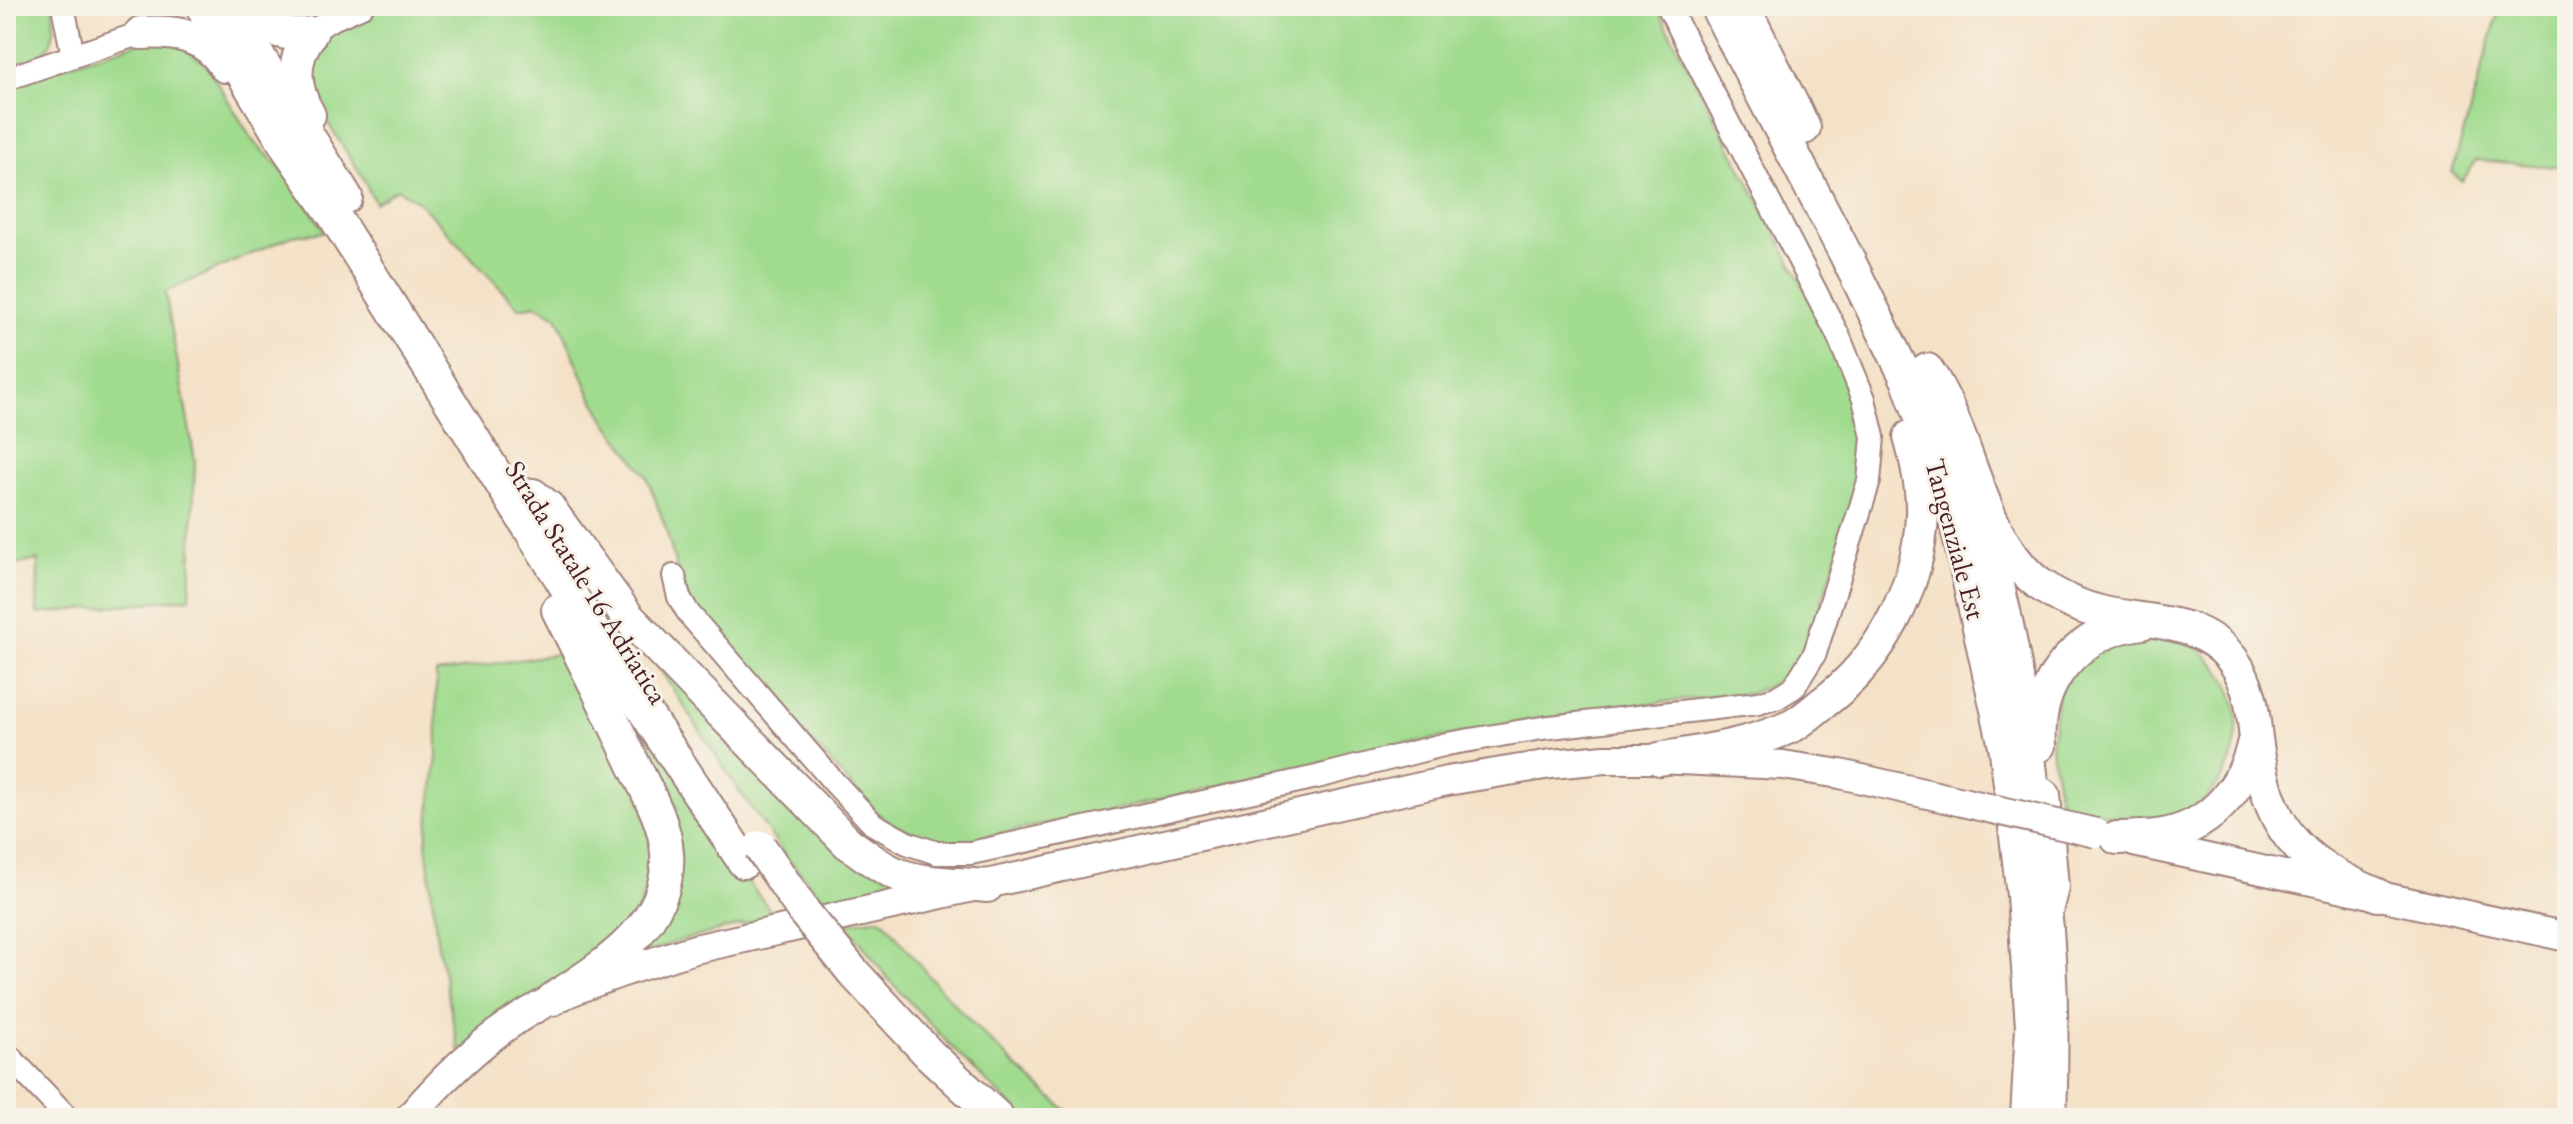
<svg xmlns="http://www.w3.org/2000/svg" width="2573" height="1124" viewBox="0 0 2573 1124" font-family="'EB Garamond',serif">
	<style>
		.green { fill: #a0db8e; stroke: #757d5c; stroke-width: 2 }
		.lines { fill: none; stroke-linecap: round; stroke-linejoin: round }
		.minor-casing { stroke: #9f807a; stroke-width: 26 }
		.major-casing { stroke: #9f807a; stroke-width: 32 }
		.highway-casing { stroke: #9f807a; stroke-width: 36 }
		.minor { stroke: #fff; stroke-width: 22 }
		.major { stroke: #fff; stroke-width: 28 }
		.highway { stroke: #fff; stroke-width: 32 }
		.major-bridge-casing { stroke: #9f807a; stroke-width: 32; stroke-linecap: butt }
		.highway-bridge-casing { stroke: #9f807a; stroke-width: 36; stroke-linecap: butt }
		.major-bridge { stroke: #fff; stroke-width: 28 }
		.highway-bridge { stroke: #fff; stroke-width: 32 }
		.labels { text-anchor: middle; stroke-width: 6; stroke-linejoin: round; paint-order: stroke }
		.street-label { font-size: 28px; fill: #4a1f2b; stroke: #f7f3e8 }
	</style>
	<rect width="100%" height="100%" fill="#f7f3e8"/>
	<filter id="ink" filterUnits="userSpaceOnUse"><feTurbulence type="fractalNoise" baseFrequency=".0125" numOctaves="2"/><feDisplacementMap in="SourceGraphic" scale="16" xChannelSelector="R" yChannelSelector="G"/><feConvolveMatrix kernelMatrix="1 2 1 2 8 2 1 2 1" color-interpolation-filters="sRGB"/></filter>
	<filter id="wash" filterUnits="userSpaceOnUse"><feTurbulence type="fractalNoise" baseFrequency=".006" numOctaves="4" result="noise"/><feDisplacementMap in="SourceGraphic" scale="32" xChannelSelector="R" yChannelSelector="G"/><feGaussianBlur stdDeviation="1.8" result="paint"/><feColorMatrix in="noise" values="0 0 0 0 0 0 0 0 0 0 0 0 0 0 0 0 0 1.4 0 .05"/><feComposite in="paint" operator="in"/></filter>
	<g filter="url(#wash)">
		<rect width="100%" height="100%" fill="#f4e2c8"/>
		<g class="green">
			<path d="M6,6H52C60,51 44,55 6,71Z"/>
			<path d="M386,6H1254L1271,22L1272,6H1656L1817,312L1856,401L1865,443L1862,480L1811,633L1799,659L1780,680L1752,693L1664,702L1534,720L1386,748L1161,800L960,842L925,838L892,824L872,809L692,607L680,581L666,529L647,477L607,423L590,394L557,316L536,305L519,308L419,202L397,189L375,203L362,176L310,95L314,44C335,24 359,15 386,6Z"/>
			<polygon points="2500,6 2567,6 2567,168 2477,160 2462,181 2452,173"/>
			<polygon points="147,40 173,40 206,64 253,141 287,174 325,232 292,236 165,292 195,461 190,598 37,614 38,560 6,567 6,85"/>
			<path d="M2162,633C2181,641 2200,647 2214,663C2260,713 2234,801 2169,818C2133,827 2095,811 2060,803L2051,746L2059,686L2101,642Z"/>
			<polygon points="644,645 909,887 830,907 787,858 736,786"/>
			<polygon points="593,650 745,878 775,916 676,942 630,958 672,877"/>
			<polygon points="568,652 635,779 656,862 633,925 459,1051 437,940 426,842 437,757 436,673"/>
			<path d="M880,918L887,924C941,996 1006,1060 1075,1118H1025L965,1061L889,980L846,923Z"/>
		</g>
	</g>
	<g filter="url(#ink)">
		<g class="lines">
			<g class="minor-casing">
				<g id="minor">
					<polyline points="63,6 73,56"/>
					<polyline points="328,21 362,6"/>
					<polyline points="311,33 328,21 339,6"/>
					<polyline points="6,79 141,33"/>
					<polyline points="674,576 679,597 689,614 833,781 873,824 907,843 937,853 971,853 1317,777 1447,744 1542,728 1758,703 1776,698 1794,687 1815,653 1869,481 1873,437 1864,399 1838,335 1668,6"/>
					<polyline points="6,1053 68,1118"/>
				</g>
			</g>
			<g class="major-casing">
				<g id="major">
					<polyline points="2134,842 2567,937"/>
					<path d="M409,1118C450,1070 498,1024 556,998C601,978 648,963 695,949L1447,781L1551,764L1605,759H1659L1783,765L1840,774L1945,798"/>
				</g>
			</g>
			<g class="highway-casing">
				<g id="highway">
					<polyline points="202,6 288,149 335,217 626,683 744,862"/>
					<path d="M241,6C258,28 285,37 311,33"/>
					<polyline points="1716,6 1845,253 1908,381 1952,504 2006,751 2023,895 2032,1027 2027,1118"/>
					<polyline points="1743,6 1804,128"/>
					<polyline points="233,15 346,197"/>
					<path d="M141,33C176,31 206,35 225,66"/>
					<path d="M309,115C293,87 291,60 311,33"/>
					<path d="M1927,370C1971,433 1977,535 2038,583C2057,597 2081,608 2104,613C2149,623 2200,618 2232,659C2250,683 2253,710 2256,738C2268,828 2295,861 2378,895"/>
					<path d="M1966,478C2005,587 2025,704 2036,820"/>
					<path d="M533,495L548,507L628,617L848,843C864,854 879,867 897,874C925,885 958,883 987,886"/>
					<path d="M2040,745C2035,680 2078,631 2142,623"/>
					<path d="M1659,759C1704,751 1752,745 1794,725C1804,719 1814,710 1823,703C1881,660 1919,587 1922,515C1923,488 1917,462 1910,437"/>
					<polyline points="2044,795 2052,887 2046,911"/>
					<path d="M2117,838C2134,837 2152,838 2168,834C2214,824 2245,784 2254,741"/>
					<path d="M2044,898C2052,971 2053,1044 2050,1118"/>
					<polyline points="853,972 930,1055 998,1118"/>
					<path d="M553,999C604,966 672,924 667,853C665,821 647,792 633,763C609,712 584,661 558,610"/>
				</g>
			</g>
			<use href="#minor" class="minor"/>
			<use href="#major" class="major"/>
			<use href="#highway" class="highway"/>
			<g class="major-bridge-casing">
				<polyline id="major-bridge" points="1945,798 2096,833"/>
			</g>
			<g class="highway-bridge-casing">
				<polyline id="highway-bridge" points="760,847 804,912 853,972"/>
			</g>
			<use href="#major-bridge" class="major-bridge"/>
			<use href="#highway-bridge" class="highway-bridge"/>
		</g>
	</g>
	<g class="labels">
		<g class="street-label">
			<text transform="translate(1956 539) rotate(75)" y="10">Tangenziale Est</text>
			<text transform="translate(587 582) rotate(58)" y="10">Strada Statale 16 Adriatica</text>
		</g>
	</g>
	<rect width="2573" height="1124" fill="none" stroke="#f7f3e8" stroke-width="32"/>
</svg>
